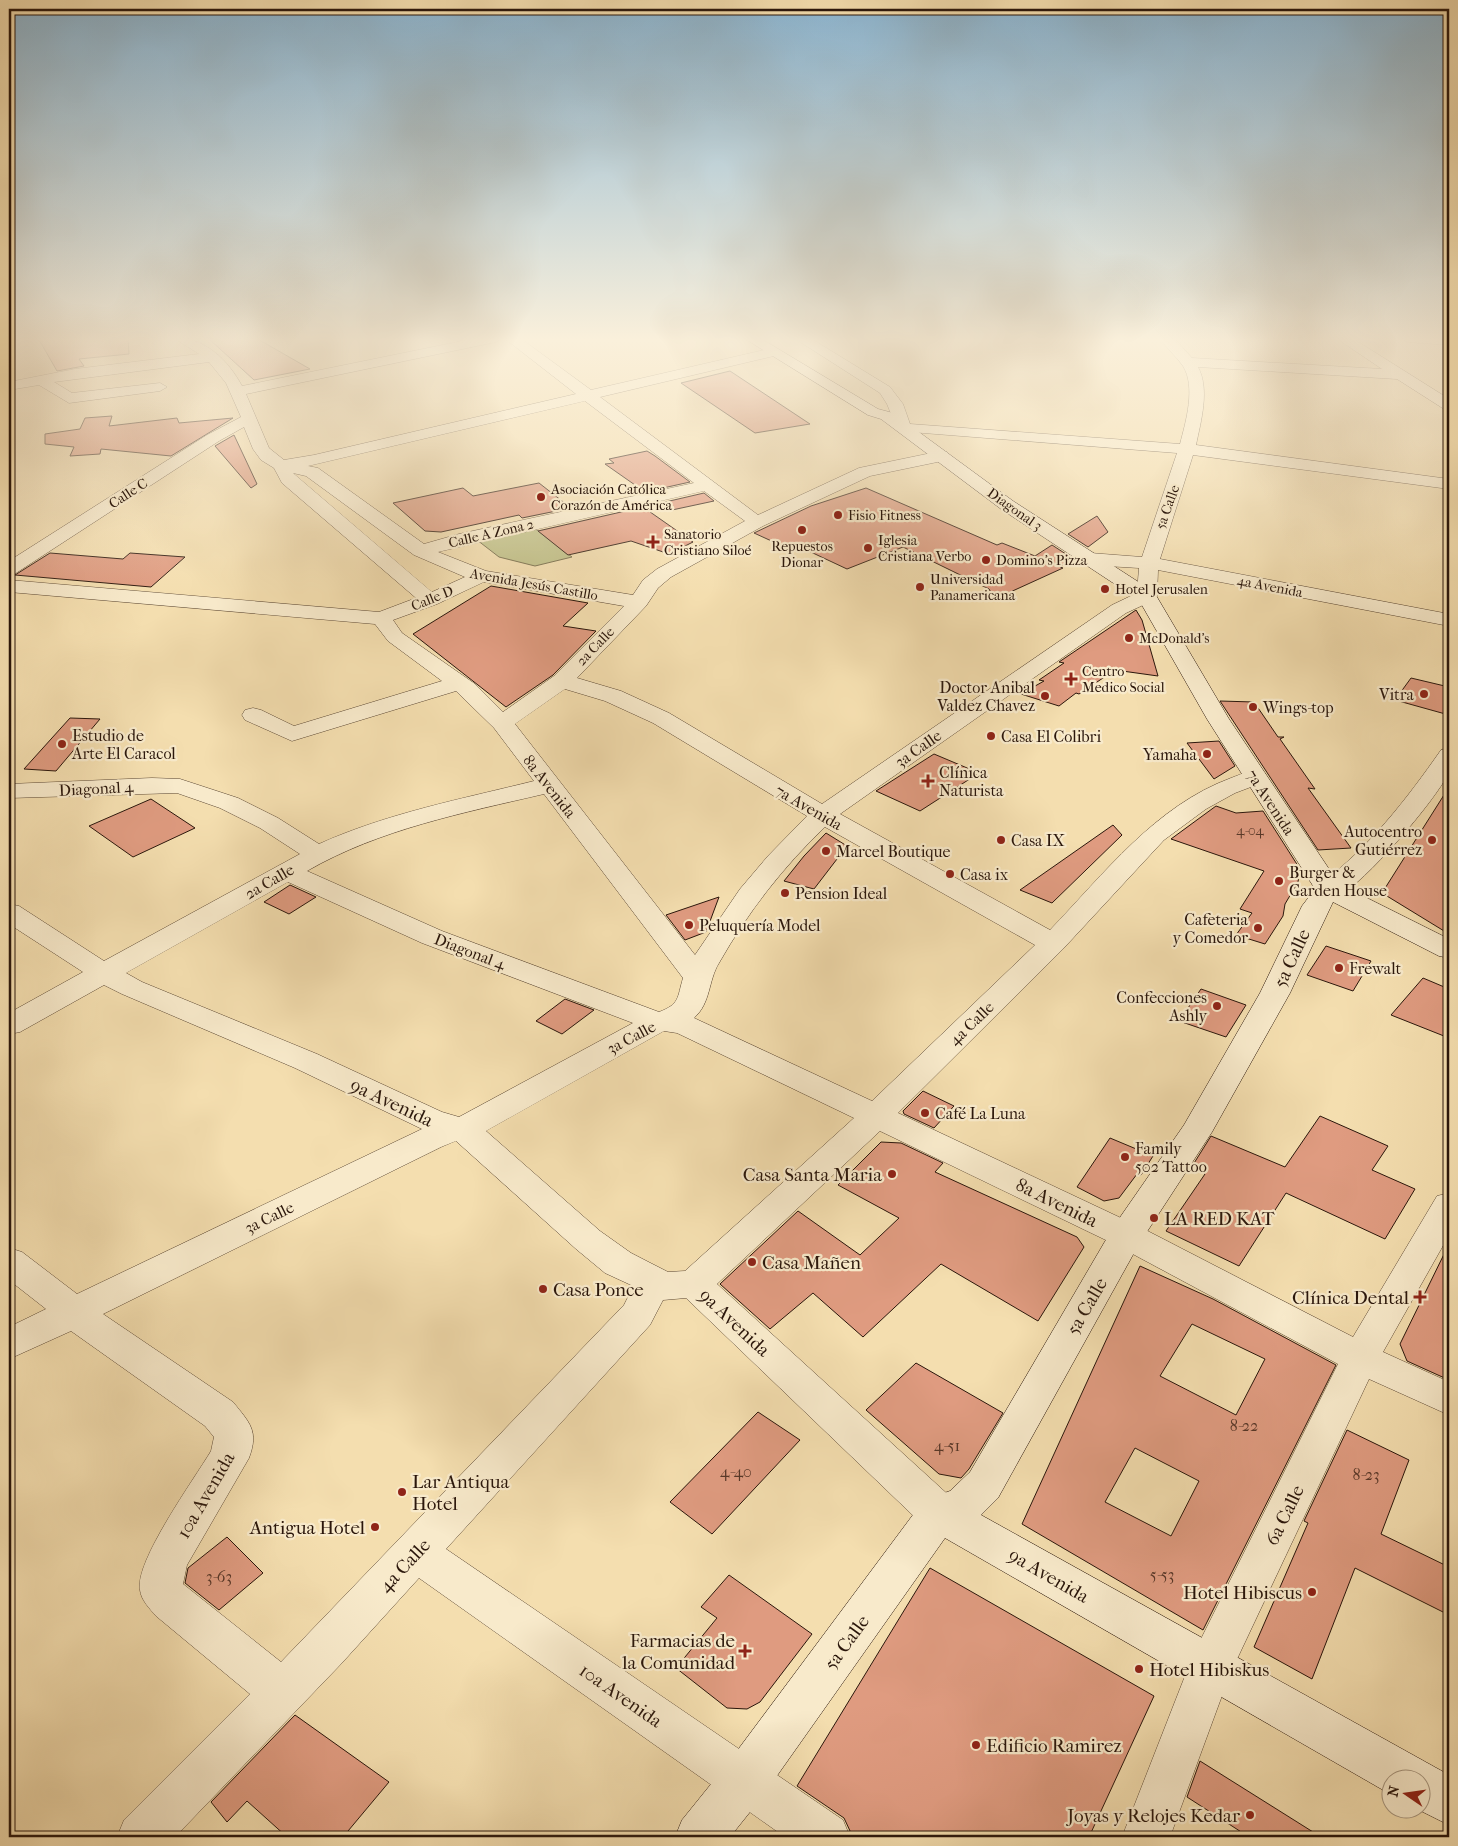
<svg xmlns="http://www.w3.org/2000/svg" width="1458" height="1846" viewBox="0 0 1458 1846" font-family="'IM FELL French Canon',serif">
	<style>
		.green { fill: #c0c087; stroke: #756b49 }
		.building { fill: #df9b80; stroke: #2a160b; fill-rule: evenodd }
		.lines { fill: none; stroke-linecap: round; stroke-linejoin: round }
		.minor-casing { stroke: #5c4834; stroke-width: 1 }
		.secondary-casing { stroke: #2a160b; stroke-width: 1 }
		.minor { fill: #f8eacb; fill-rule: evenodd }
		.secondary { fill: #f8eacb; fill-rule: evenodd }
		.poi-dot { fill: #8f2418; stroke: #f8eacb; stroke-width: 2 }
		.labels { text-anchor: middle; stroke-width: 4.5; stroke-linejoin: round; paint-order: stroke }
		.far-poi-label { font-size: 14px; fill: #2a160b; stroke: #f8eacb; text-anchor: start }
		.far-street-label { font-size: 14px; fill: #2a160b; stroke: #f8eacb }
		.number-label { font-size: 14px; fill: #573728 }
		.poi-label { font-size: 16px; fill: #2a160b; stroke: #f8eacb; text-anchor: start }
		.street-label { font-size: 16px; fill: #2a160b; stroke: #f8eacb }
		.near-number-label { font-size: 16px; fill: #573728 }
		.near-street-label { font-size: 19px; fill: #2a160b; stroke: #f8eacb }
		.near-poi-label { font-size: 19px; fill: #2a160b; stroke: #f8eacb; text-anchor: end }
	</style>
	<rect width="100%" height="100%" fill="#f4deaf"/>
	<filter id="stains"><feTurbulence type="fractalNoise" baseFrequency=".004" numOctaves="4"/><feColorMatrix values="0 0 0 0 .2 0 0 0 0 .09 0 0 0 0 .02 0 0 0 .5 -.17"/></filter>
	<radialGradient id="worn" r=".72"><stop offset=".6" stop-color="#630" stop-opacity="0"/><stop offset="1" stop-color="#630" stop-opacity=".3"/></radialGradient>
	<polygon class="green" points="533,527 572,557 535,566 499,557 477,540"/>
	<g class="building">
		<polygon points="38,338 128,338 129,354 79,359 84,366 57,371"/>
		<polygon points="208,338 256,338 310,369 254,380"/>
		<polygon points="730,371 810,424 755,433 681,383"/>
		<polygon points="112,416 109,426 177,418 179,423 233,418 171,456 101,449 100,454 70,456 74,447 45,444 45,434 80,429 85,418"/>
		<polygon points="234,435 257,484 251,488 215,446"/>
		<polygon points="647,451 655,456 690,482 645,492 605,464 614,463 609,459"/>
		<polygon points="539,483 571,508 522,518 519,515 441,532 425,531 393,503 463,488 473,496"/>
		<polygon points="866,488 997,545 1002,543 1035,556 1052,545 1072,558 1060,567 1063,568 995,599 989,589 903,547 847,569 798,546 789,549 754,533 811,506"/>
		<polygon points="704,493 714,501 672,510 661,503"/>
		<polygon points="643,507 693,542 669,554 631,541 568,555 538,531"/>
		<polygon points="1097,516 1108,532 1088,547 1068,534"/>
		<polygon points="50,553 123,559 130,553 185,557 151,587 15,575"/>
		<polygon points="491,586 588,603 563,626 596,631 553,675 506,707 413,634"/>
		<polygon points="1136,610 1142,620 1158,676 1115,670 1079,694 1076,693 1059,706 1021,694 1044,681 1039,680 1064,663 1059,662"/>
		<polygon points="1411,678 1449,687 1449,715 1395,700"/>
		<polygon points="1220,701 1254,702 1278,737 1284,737 1280,739 1315,789 1308,788 1351,848 1318,850"/>
		<polygon points="70,718 100,719 56,771 24,769"/>
		<polygon points="1219,741 1235,766 1214,779 1187,743"/>
		<polygon points="934,754 979,773 920,811 876,791"/>
		<polygon points="1449,787 1449,934 1382,893"/>
		<polygon points="151,799 195,828 133,857 89,826"/>
		<polygon points="1216,806 1236,813 1263,811 1300,869 1298,882 1285,904 1283,916 1265,944 1236,935 1252,913 1240,909 1264,871 1171,839"/>
		<polygon points="1113,825 1122,835 1052,903 1020,890"/>
		<polygon points="826,833 847,846 814,889 784,881 804,856"/>
		<polygon points="290,885 316,897 289,914 264,902"/>
		<polygon points="719,897 706,932 685,940 666,915"/>
		<polygon points="1326,946 1371,961 1353,991 1307,975"/>
		<polygon points="1423,978 1449,989 1449,1038 1391,1015"/>
		<polygon points="1201,989 1246,1005 1226,1037 1179,1021"/>
		<polygon points="565,999 594,1010 562,1034 536,1021"/>
		<polygon points="923,1091 954,1106 934,1128 904,1114 903,1111"/>
		<polygon points="1320,1116 1388,1146 1372,1170 1415,1189 1385,1239 1286,1193 1239,1266 1166,1231 1205,1174 1191,1168 1211,1136 1285,1167"/>
		<polygon points="1110,1138 1153,1156 1141,1175 1137,1174 1119,1198 1104,1201 1077,1187"/>
		<polygon points="881,1142 901,1143 943,1163 935,1172 1077,1237 1084,1247 1038,1321 941,1264 863,1337 813,1293 770,1329 720,1284 798,1211 860,1255 899,1218 838,1185"/>
		<polygon points="1449,1244 1449,1380 1407,1361 1400,1344"/>
		<path d="M1140,1266L1213,1299L1336,1365L1203,1630L1022,1524ZM1192,1324L1265,1359L1236,1415L1160,1376ZM1135,1448L1199,1481L1171,1536L1105,1502Z"/>
		<polygon points="916,1363 1003,1413 969,1469 961,1478 939,1474 866,1410"/>
		<polygon points="758,1412 800,1440 712,1534 670,1502"/>
		<polygon points="1347,1430 1409,1460 1381,1534 1449,1567 1449,1615 1355,1568 1312,1679 1254,1647 1308,1523 1304,1521"/>
		<polygon points="227,1537 263,1573 219,1610 185,1583 188,1568"/>
		<polygon points="930,1568 1154,1696 1089,1837 856,1837 851,1833 844,1818 797,1786"/>
		<polygon points="729,1575 812,1634 760,1702 747,1709 727,1708 676,1668 717,1618 701,1607"/>
		<polygon points="295,1715 389,1782 343,1837 287,1837 247,1801 227,1822 211,1802"/>
		<polygon points="1200,1761 1321,1837 1249,1837 1187,1797"/>
	</g>
	<g class="lines">
		<g class="minor-casing">
			<g id="minor">
				<path d="M174,338C205,337 228,360 242,386L477,338H503L496,342L246,394L269,448L284,460L314,455L576,394L504,338H520L591,390L773,348L778,349L780,352L778,355L600,397L758,515L859,468L941,451L947,452L949,456L947,460L870,476L763,526L671,577L658,588L646,606L577,678L621,691L669,713L822,804L1112,605L1137,593L1139,568L1090,565L1083,563L1081,559L1083,555L1090,553L1142,557L1177,453L898,431L887,404L880,393L794,338H810L890,387L903,404L910,424L1180,444C1186,421 1196,387 1183,366C1176,356 1166,348 1160,338H1174L1192,358L1382,369L1336,338H1352L1449,399V411L1444,409L1397,379L1198,367C1210,389 1201,421 1196,445L1449,479V489L1193,455L1160,559L1449,614V626L1158,570L1157,596L1154,600L1126,613L840,814L1050,930C1104,874 1155,806 1231,778C1242,774 1251,769 1264,772L1267,777L1264,782L1235,793L1206,809L1164,840L1063,949L898,1113L1138,1226L1353,1337L1437,1196L1449,1193V1235L1383,1352L1449,1382V1415L1369,1379L1230,1674L1170,1837H1122L1194,1653L1338,1364L1114,1244L880,1131L717,1284L954,1500L960,1513L954,1526L939,1531L924,1526L686,1298L663,1300L650,1325L446,1549L843,1820L850,1837H785L419,1578L341,1664L175,1837H117L124,1820L250,1694L156,1616C150,1609 141,1600 140,1590C134,1562 195,1478 211,1451L214,1437L205,1426L71,1331L9,1359V1327L46,1309L9,1280V1248L22,1252L77,1294L422,1129L295,1068L122,994L104,985L20,1032L9,1034V1013L83,972L9,924V904L19,906L104,961L300,854L260,828L220,808L177,793L9,798V784L152,778L180,779L238,798L278,818L319,844C388,813 462,799 534,781L494,728L456,691L292,741L245,720L242,715L245,710L253,708L261,710L294,726L442,681L388,641L375,624L9,592V580L379,612L416,598L282,483L274,468L261,460L253,449L244,427L219,441L16,573L9,575V561L207,435L241,417L226,383L209,362L54,382L72,393L160,383L167,387L160,391L69,403L39,385L9,390V382L75,369L199,354ZM585,401L694,483L459,534L424,544L318,468L308,466ZM293,473L306,476L414,555L465,577L432,592ZM704,491L745,521L657,569L643,580L633,595L486,571L438,552ZM484,582L624,606L554,676L503,712L475,684L402,633L393,620L437,604ZM565,689L605,701L653,723L807,816L768,856L740,889L695,955L515,724ZM544,794L683,978C677,998 680,1004 659,1012L442,931L307,871C380,829 463,813 544,794ZM825,827L1035,945L872,1101L694,1018C711,1003 708,981 719,963C748,912 783,867 825,827ZM288,882L422,943L633,1023L459,1117L442,1112L317,1054L142,982L126,973ZM664,1031L677,1033L854,1118L685,1271L668,1272L631,1253L600,1231L486,1131ZM456,1141L576,1249L605,1273L631,1285L630,1293L624,1305L281,1662L183,1584L187,1565L249,1458C259,1431 250,1423 233,1402L103,1314L441,1147Z"/>
				<polygon points="1401,338 1449,338 1449,345 1408,342"/>
				<path d="M1449,748C1449,755 1451,768 1448,774C1435,801 1364,884 1338,896C1332,899 1326,897 1320,896L1316,890L1320,884C1369,848 1406,800 1441,750Z"/>
			</g>
		</g>
		<g class="secondary-casing">
			<polygon id="secondary" points="744,338 760,338 878,409 893,413 1013,501 1154,592 1229,719 1339,884 1449,939 1449,958 1439,956 1333,902 1290,993 1212,1132 1139,1244 998,1498 981,1515 1449,1775 1449,1825 1415,1808 1420,1808 1420,1778 1390,1778 1390,1794 945,1538 762,1797 730,1837 675,1837 682,1820 728,1763 924,1500 950,1491 970,1472 1114,1226 1184,1125 1260,993 1302,906 1315,889 1207,719 1139,600 1001,509 881,419 868,415"/>
		</g>
		<use href="#minor" class="minor"/>
		<use href="#secondary" class="secondary"/>
	</g>
	<linearGradient id="sky" x2="0" y2="1"><stop stop-color="#8bb6d3"/><stop offset="0.57" stop-color="#faf0db"/><stop offset="1" stop-color="#faf0db" stop-opacity="0"/></linearGradient>
	<rect width="1458" height="596" fill="url(#sky)"/>
	<g class="poi-dot">
		<circle cx="541" cy="497" r="5"/>
		<circle cx="838" cy="515" r="5"/>
		<circle cx="802" cy="530" r="5"/>
		<path d="M650.5 534.5h5v5h5v5h-5v5h-5v-5h-5v-5h5z"/>
		<circle cx="868" cy="548" r="5"/>
		<circle cx="986" cy="560" r="5"/>
		<circle cx="920" cy="587" r="5"/>
		<circle cx="1105" cy="589" r="5"/>
		<circle cx="1129" cy="638" r="5"/>
		<path d="M1068.5 671.5h5v5h5v5h-5v5h-5v-5h-5v-5h5z"/>
		<circle cx="1424" cy="694" r="5"/>
		<circle cx="1045" cy="696" r="5"/>
		<circle cx="1253" cy="707" r="5"/>
		<circle cx="991" cy="736" r="5"/>
		<circle cx="62" cy="744" r="5"/>
		<circle cx="1207" cy="754" r="5"/>
		<path d="M925.5 773.5h5v5h5v5h-5v5h-5v-5h-5v-5h5z"/>
		<circle cx="1001" cy="840" r="5"/>
		<circle cx="1432" cy="840" r="5"/>
		<circle cx="826" cy="851" r="5"/>
		<circle cx="950" cy="874" r="5"/>
		<circle cx="1279" cy="881" r="5"/>
		<circle cx="785" cy="893" r="5"/>
		<circle cx="689" cy="925" r="5"/>
		<circle cx="1258" cy="928" r="5"/>
		<circle cx="1339" cy="968" r="5"/>
		<circle cx="1217" cy="1006" r="5"/>
		<circle cx="925" cy="1113" r="5"/>
		<circle cx="1125" cy="1157" r="5"/>
		<circle cx="892" cy="1174" r="5"/>
		<circle cx="1154" cy="1218" r="5"/>
		<circle cx="752" cy="1262" r="5"/>
		<circle cx="543" cy="1289" r="5"/>
		<path d="M1417.5 1289.5h5v5h5v5h-5v5h-5v-5h-5v-5h5z"/>
		<circle cx="402" cy="1492" r="5"/>
		<circle cx="375" cy="1527" r="5"/>
		<circle cx="1312" cy="1592" r="5"/>
		<path d="M742.5 1643.5h5v5h5v5h-5v5h-5v-5h-5v-5h5z"/>
		<circle cx="1139" cy="1669" r="5"/>
		<circle cx="976" cy="1745" r="5"/>
		<circle cx="1250" cy="1815" r="5"/>
	</g>
	<g class="labels">
		<g class="far-poi-label">
			<text x="551" y="494">Asociación Católica<tspan x="551" dy="16">Corazón de América</tspan></text>
			<text x="848" y="520">Fisio Fitness</text>
			<text x="664" y="539">Sanatorio<tspan x="664" dy="16">Cristiano Siloé</tspan></text>
			<text x="878" y="545">Iglesia<tspan x="878" dy="16">Cristiana Verbo</tspan></text>
			<text x="802" y="551" text-anchor="middle">Repuestos<tspan x="802" dy="16">Dionar</tspan></text>
			<text x="996" y="565">Domino's Pizza</text>
			<text x="930" y="584">Universidad<tspan x="930" dy="16">Panamericana</tspan></text>
			<text x="1115" y="594">Hotel Jerusalen</text>
			<text x="1139" y="643">McDonald's</text>
			<text x="1082" y="676">Centro<tspan x="1082" dy="16">Medico Social</tspan></text>
		</g>
		<g class="far-street-label">
			<text transform="translate(128 493) rotate(-33)" y="5">Calle C</text>
			<text transform="translate(1167 507) rotate(-70)" y="5">5a Calle</text>
			<text transform="translate(1015 509) rotate(35)" y="5">Diagonal 3</text>
			<text transform="translate(491 533) rotate(-13)" y="5">Calle A Zona 2</text>
			<text transform="translate(534 584) rotate(10)" y="5">Avenida Jesús Castillo</text>
			<text transform="translate(1270 586) rotate(11)" y="5">4a Avenida</text>
			<text transform="translate(432 598) rotate(-22)" y="5">Calle D</text>
			<text transform="translate(595 646) rotate(-46)" y="5">2a Calle</text>
		</g>
		<g class="number-label">
			<text x="1250" y="835">4-04</text>
		</g>
		<g class="poi-label">
			<text x="1035" y="693" text-anchor="end">Doctor Anibal<tspan x="1035" dy="18">Valdez Chavez</tspan></text>
			<text x="1414" y="700" text-anchor="end">Vitra</text>
			<text x="1263" y="713">Wings-top</text>
			<text x="72" y="741">Estudio de<tspan x="72" dy="18">Arte El Caracol</tspan></text>
			<text x="1001" y="742">Casa El Colibri</text>
			<text x="1197" y="760" text-anchor="end">Yamaha</text>
			<text x="939" y="778">Clínica<tspan x="939" dy="18">Naturista</tspan></text>
			<text x="1422" y="837" text-anchor="end">Autocentro<tspan x="1422" dy="18">Gutiérrez</tspan></text>
			<text x="1011" y="846">Casa IX</text>
			<text x="836" y="857">Marcel Boutique</text>
			<text x="1289" y="878">Burger &amp;<tspan x="1289" dy="18">Garden House</tspan></text>
			<text x="960" y="880">Casa ix</text>
			<text x="795" y="899">Pension Ideal</text>
			<text x="1248" y="925" text-anchor="end">Cafeteria<tspan x="1248" dy="18">y Comedor</tspan></text>
			<text x="699" y="931">Peluquería Model</text>
			<text x="1349" y="974">Frewalt</text>
			<text x="1207" y="1003" text-anchor="end">Confecciones<tspan x="1207" dy="18">Ashly</tspan></text>
			<text x="935" y="1119">Café La Luna</text>
			<text x="1135" y="1154">Family<tspan x="1135" dy="18">502 Tattoo</tspan></text>
		</g>
		<g class="street-label">
			<text transform="translate(918 748) rotate(-35)" y="6">3a Calle</text>
			<text transform="translate(550 786) rotate(52)" y="6">8a Avenida</text>
			<text transform="translate(96 788) rotate(-3)" y="6">Diagonal 4</text>
			<text transform="translate(1271 802) rotate(57)" y="6">7a Avenida</text>
			<text transform="translate(809 807) rotate(30)" y="6">7a Avenida</text>
			<text transform="translate(269 881) rotate(-30)" y="6">2a Calle</text>
			<text transform="translate(470 951) rotate(21)" y="6">Diagonal 4</text>
			<text transform="translate(971 1023) rotate(-44)" y="6">4a Calle</text>
			<text transform="translate(631 1037) rotate(-28)" y="6">3a Calle</text>
			<text transform="translate(269 1217) rotate(-26)" y="6">3a Calle</text>
		</g>
		<g class="near-number-label">
			<text x="1244" y="1431">8-22</text>
			<text x="947" y="1451">4-51</text>
			<text x="736" y="1477">4-40</text>
			<text x="1366" y="1480">8-23</text>
			<text x="1162" y="1580">5-53</text>
			<text x="219" y="1582">3-63</text>
		</g>
		<g class="near-street-label">
			<text transform="translate(1291 958) rotate(-65)" y="7">5a Calle</text>
			<text transform="translate(392 1102) rotate(25)" y="7">9a Avenida</text>
			<text transform="translate(1057 1202) rotate(26)" y="7">8a Avenida</text>
			<text transform="translate(1086 1306) rotate(-60)" y="7">5a Calle</text>
			<text transform="translate(735 1322) rotate(43)" y="7">9a Avenida</text>
			<text transform="translate(205 1495) rotate(-60)" y="7">10a Avenida</text>
			<text transform="translate(1284 1515) rotate(-64)" y="7">6a Calle</text>
			<text transform="translate(404 1565) rotate(-47)" y="7">4a Calle</text>
			<text transform="translate(1049 1575) rotate(30)" y="7">9a Avenida</text>
			<text transform="translate(846 1642) rotate(-54)" y="7">5a Calle</text>
			<text transform="translate(621 1695) rotate(35)" y="7">10a Avenida</text>
		</g>
		<g class="near-poi-label">
			<text x="882" y="1181">Casa Santa Maria</text>
			<text x="1164" y="1225" text-anchor="start">LA RED KAT</text>
			<text x="762" y="1269" text-anchor="start">Casa Mañen</text>
			<text x="553" y="1296" text-anchor="start">Casa Ponce</text>
			<text x="1409" y="1304">Clínica Dental</text>
			<text x="412" y="1488" text-anchor="start">Lar Antiqua<tspan x="412" dy="22">Hotel</tspan></text>
			<text x="365" y="1534">Antigua Hotel</text>
			<text x="1302" y="1599">Hotel Hibiscus</text>
			<text x="735" y="1647">Farmacias de<tspan x="735" dy="22">la Comunidad</tspan></text>
			<text x="1149" y="1676" text-anchor="start">Hotel Hibiskus</text>
			<text x="986" y="1752" text-anchor="start">Edificio Ramirez</text>
			<text x="1240" y="1822">Joyas y Relojes Kedar</text>
		</g>
	</g>
	<rect width="1458" height="1846" fill="none" stroke="#f4deaf" stroke-width="30"/>
	<rect x="10" y="10" width="1438" height="1826" fill="none" stroke="#2a160b" stroke-width="2.5"/>
	<rect x="15" y="15" width="1428" height="1816" fill="none" stroke="#2a160b"/>
	<g transform="translate(1406 1794) rotate(283)"><circle r="24" fill="#f8eacb" stroke="#a6957e"/>
	<path d="M0-4L9 19L0 12L-9 19Z" fill="#8f2418"/>
	<text y="-8" font-size="14" font-weight="bold" text-anchor="middle" fill="#2a160b">N</text>
	</g>
	<rect width="100%" height="100%" filter="url(#stains)"/>
	<rect width="100%" height="100%" fill="url(#worn)"/>
</svg>
